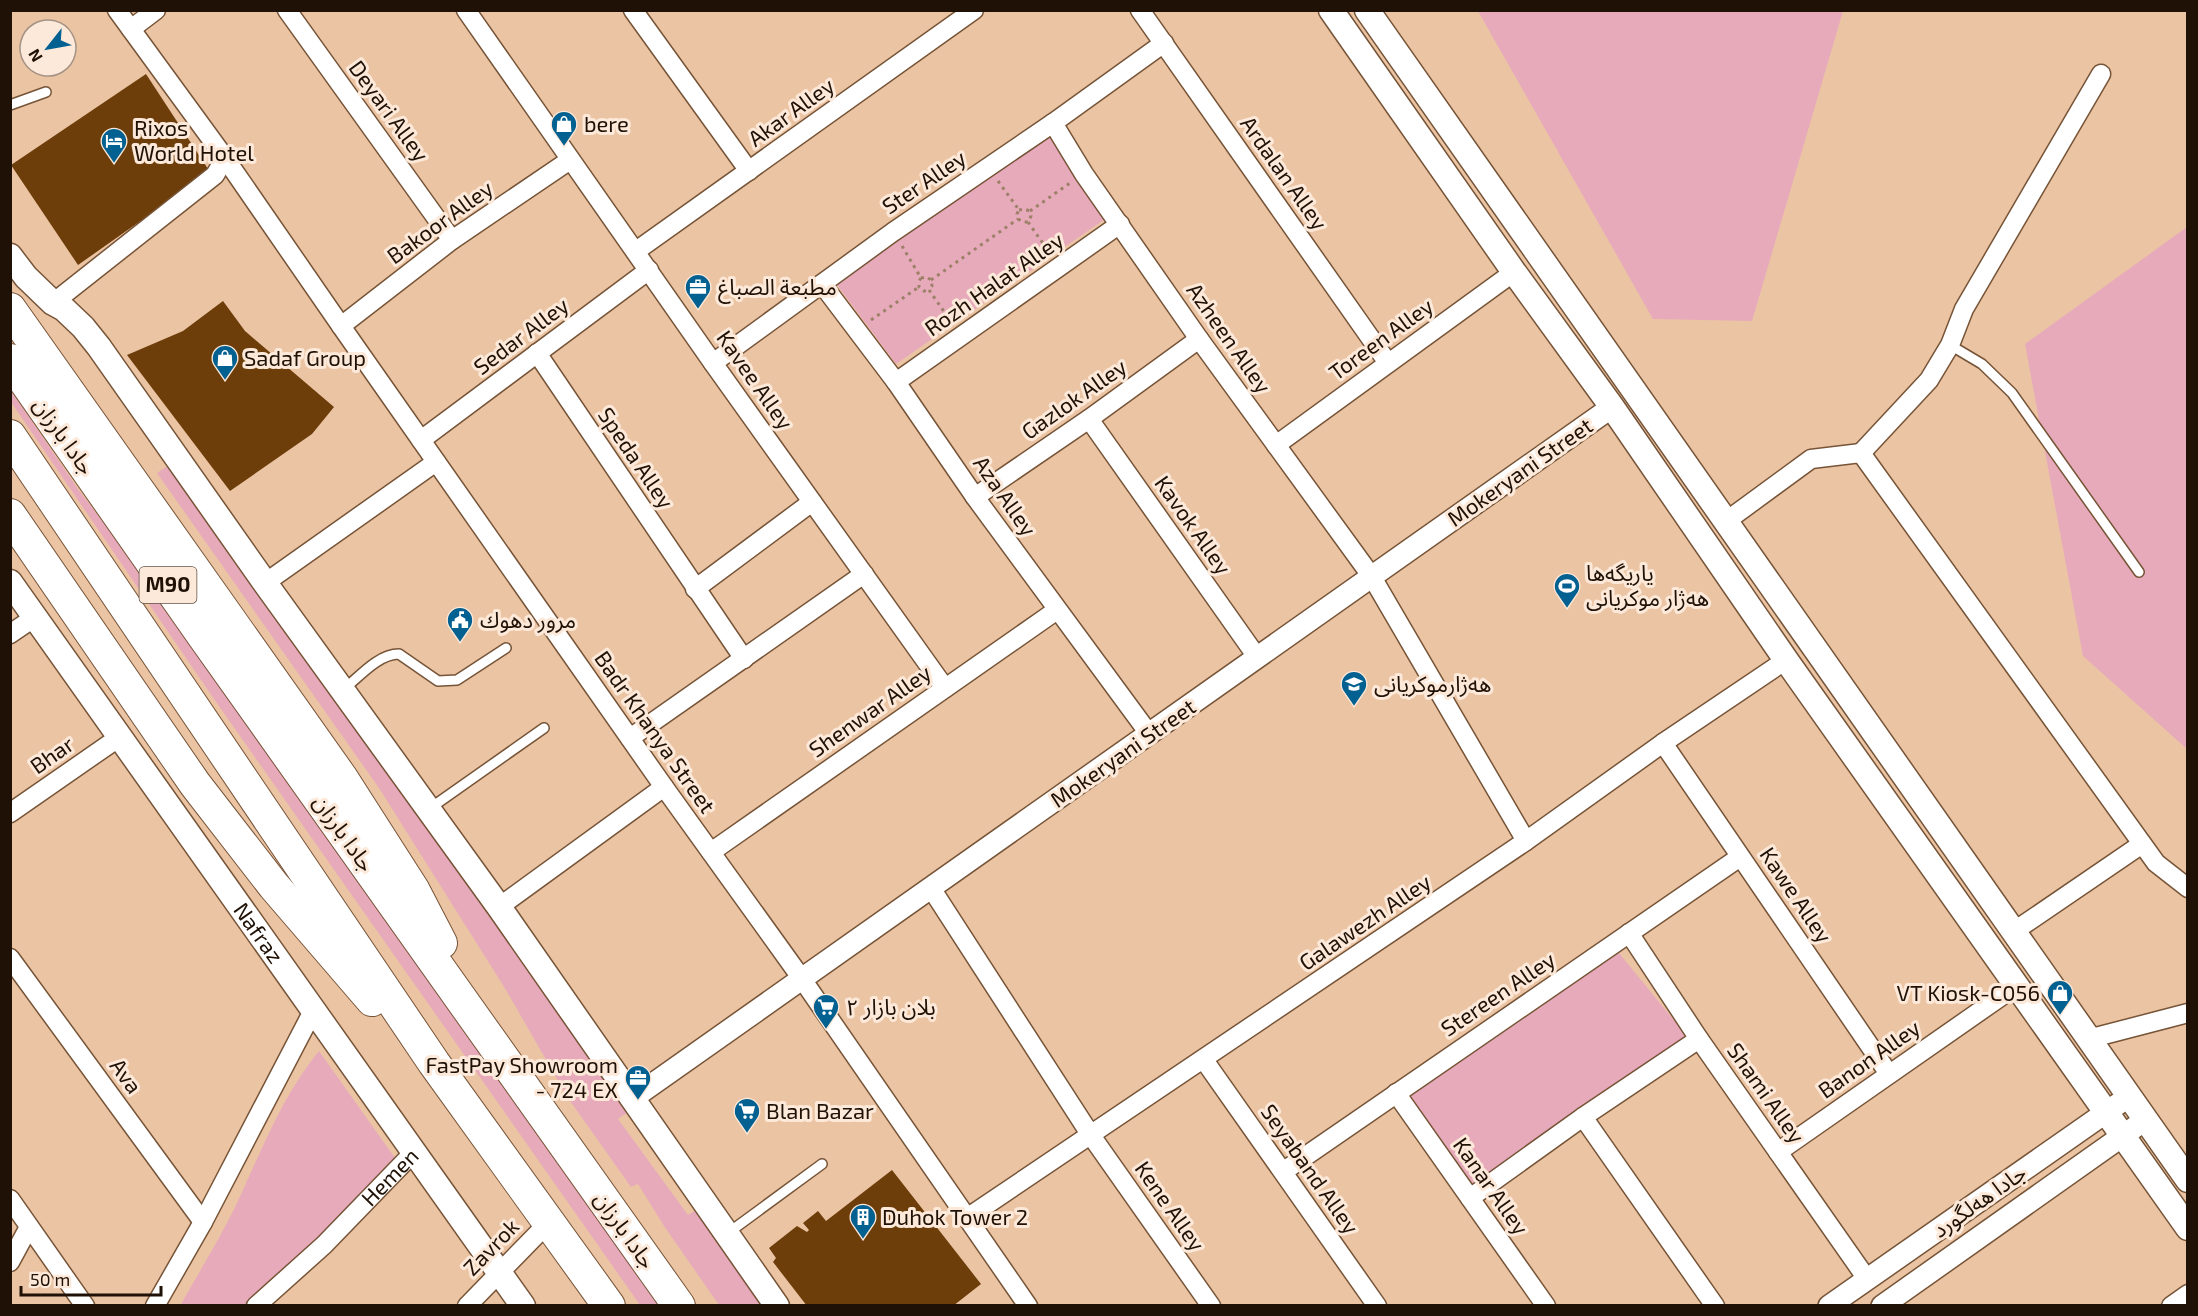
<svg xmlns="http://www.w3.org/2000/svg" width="2198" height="1316" viewBox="0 0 2198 1316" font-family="'Exo 2','Noto Sans Arabic',sans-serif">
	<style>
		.green { fill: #e7aabb }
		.building { fill: #6d3d0a }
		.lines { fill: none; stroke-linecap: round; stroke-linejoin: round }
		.service-casing { stroke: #765437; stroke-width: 12 }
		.minor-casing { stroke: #765437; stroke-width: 21 }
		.tertiary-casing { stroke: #765437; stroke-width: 24 }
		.secondary-casing { stroke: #765437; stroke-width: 27 }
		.motorway-casing { stroke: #765437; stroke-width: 34 }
		.path { stroke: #9d8068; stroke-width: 3; stroke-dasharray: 3 4.5; stroke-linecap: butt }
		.service { stroke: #fff; stroke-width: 9 }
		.minor { stroke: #fff; stroke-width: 18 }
		.tertiary { stroke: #fff; stroke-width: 21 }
		.secondary { stroke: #fff; stroke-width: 24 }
		.motorway { stroke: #fff; stroke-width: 32 }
		.labels { text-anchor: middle; stroke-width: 6; stroke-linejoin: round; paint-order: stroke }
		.shield { fill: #fde9d9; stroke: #625245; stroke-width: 1.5 }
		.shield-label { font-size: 21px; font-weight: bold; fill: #1f1106 }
		.street-label { font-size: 22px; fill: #1f1106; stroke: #fde9d9 }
		.poi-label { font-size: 22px; fill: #1f1106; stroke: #fde9d9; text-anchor: start }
	</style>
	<rect width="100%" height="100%" fill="#ebc4a4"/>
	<g class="green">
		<polygon points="1478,11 1843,11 1752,321 1653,319"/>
		<polygon points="1049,131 1108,217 896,364 837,285"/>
		<polygon points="2187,227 2187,749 2083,656 2025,344"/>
		<polygon points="10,389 78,489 156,591 660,1305 640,1305 214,699 11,402"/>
		<polygon points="172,463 631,1110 618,1119 688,1215 701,1207 769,1305 719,1305 664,1226 638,1184 631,1187 568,1098 506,990 379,788 157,473"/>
		<polygon points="1619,953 1690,1040 1471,1191 1405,1098"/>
		<path d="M319,1051L395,1158L370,1183L319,1243L249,1305L180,1306C201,1268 225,1231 242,1192C264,1144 285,1092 319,1051Z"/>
	</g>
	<g class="building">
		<polygon points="146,74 210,172 78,265 11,165"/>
		<polygon points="223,301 245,331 334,407 312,434 230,491 127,355 183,331"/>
		<polygon points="892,1170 981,1284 953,1306 807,1306 773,1262 776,1258 769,1248 797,1226 807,1232 809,1230 803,1223 818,1211 826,1221"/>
	</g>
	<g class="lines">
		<g class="service-casing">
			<g id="service">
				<polyline points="10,105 46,92"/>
				<polyline points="1950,345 1982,364 2012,393 2139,572"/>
				<path d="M343,690C359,677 378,654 399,654L438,681L457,680L506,648"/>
				<polyline points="429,809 544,728"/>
				<polyline points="728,1233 822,1164"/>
			</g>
		</g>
		<g class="minor-casing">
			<g id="minor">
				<polyline points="117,10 225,158 341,326 664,787 802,979 1028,1306"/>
				<polyline points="287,10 452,240"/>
				<polyline points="466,10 713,363 945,688"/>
				<polyline points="633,10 749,171"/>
				<polyline points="1140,10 1388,363"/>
				<polyline points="131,29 156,10"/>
				<polyline points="1053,123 1084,174 1199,339 1372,577 1526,841"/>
				<polyline points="636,251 974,10"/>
				<polyline points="822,284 896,382 975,497 1150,735"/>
				<polyline points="53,303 215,175 225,158"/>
				<polyline points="341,326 452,240 570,160"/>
				<polyline points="537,353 744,659"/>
				<polyline points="713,363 893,232 1053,123 1164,43"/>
				<polyline points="896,382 1120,224"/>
				<polyline points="1089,419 1257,657"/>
				<polyline points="421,440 649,270"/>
				<polyline points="1276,445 1514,272"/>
				<polyline points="1861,453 1929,380 1950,345 1964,309 2101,74"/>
				<polyline points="975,497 1089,419 1199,339"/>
				<polyline points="1725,522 1811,459 1861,453 2156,863 2188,888"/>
				<polyline points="265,583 436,462"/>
				<polyline points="695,589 812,502"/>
				<polyline points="10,634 35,617"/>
				<polyline points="630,738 864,574"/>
				<polyline points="1663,743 1889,1074"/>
				<polyline points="10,813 121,736"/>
				<polyline points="711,852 1057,610"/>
				<polyline points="931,888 1090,1134 1211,1306"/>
				<polyline points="499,907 664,787"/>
				<polyline points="2013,932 2142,844"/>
				<polyline points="1629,933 1699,1039 1867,1279"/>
				<polyline points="10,958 203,1222"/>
				<polyline points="2088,1039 2188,1013"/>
				<polyline points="1204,1060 1377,1306"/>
				<polyline points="1396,1093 1546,1306"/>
				<polyline points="1583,1117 1715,1306"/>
				<polyline points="1778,1152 2016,986"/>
				<polyline points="1284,1171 1740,857"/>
				<polyline points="1470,1198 1583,1117 1699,1039"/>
				<polyline points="10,1199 85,1306"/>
				<polyline points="967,1218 1526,841 1663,743 1786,660"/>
				<polyline points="10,1262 29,1227"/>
				<polyline points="155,1306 203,1222 314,1009"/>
				<path id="s1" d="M256,1306L324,1245L414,1152"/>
				<polyline points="467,1306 549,1222"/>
				<polyline points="2171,1306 2188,1294"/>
			</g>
		</g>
		<g class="tertiary-casing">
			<g id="tertiary">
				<polyline points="633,1098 1612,407"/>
				<polyline points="1829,1306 2128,1097"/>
				<polyline points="1882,1306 2145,1120"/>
			</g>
		</g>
		<g class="secondary-casing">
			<g id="secondary">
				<polyline points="1331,10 1514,272 1612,407 1786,660 2188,1228"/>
				<polyline points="1367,10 2188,1180"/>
				<polyline points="10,256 26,277 53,303 64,309 83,327 99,347 265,583 499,907 777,1306"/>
				<path id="s2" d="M10,582L523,1306"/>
			</g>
		</g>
		<g class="motorway-casing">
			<g id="motorway">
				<polyline points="10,309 341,777 414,891 441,943"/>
				<polyline points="10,360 204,637 679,1306"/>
				<polyline points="10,436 434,1063 609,1306"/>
				<polyline points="10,515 195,784 274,886 372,1000"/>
			</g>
		</g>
		<g class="path">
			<polyline points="998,181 1019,210 1017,214 1018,219"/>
			<polyline points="1019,210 1024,209 1030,211"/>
			<polyline points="1030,211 1070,183"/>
			<polyline points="1018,219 1023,222 1028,222 1031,216 1030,211"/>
			<polyline points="1028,222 1049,252"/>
			<polyline points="902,246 921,278"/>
			<polyline points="921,278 919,281 919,287 924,291 929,290"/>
			<polyline points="921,278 927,277 931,280 932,286 929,290"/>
			<polyline points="931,280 1018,219"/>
			<polyline points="929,290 952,323"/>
			<polyline points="871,320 919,287"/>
		</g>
		<use href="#service" class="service"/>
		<use href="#minor" class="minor"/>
		<use href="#tertiary" class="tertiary"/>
		<use href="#secondary" class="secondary"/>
		<use href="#motorway" class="motorway"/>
	</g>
	<defs>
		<g id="shop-pin" transform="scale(1.35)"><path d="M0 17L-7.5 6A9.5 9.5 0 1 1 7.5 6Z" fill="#036191" stroke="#fde9d9"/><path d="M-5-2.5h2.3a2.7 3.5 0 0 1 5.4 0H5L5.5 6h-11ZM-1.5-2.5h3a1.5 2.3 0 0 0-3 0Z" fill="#fff"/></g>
		<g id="hotel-pin" transform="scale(1.35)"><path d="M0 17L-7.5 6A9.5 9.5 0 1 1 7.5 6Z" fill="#036191" stroke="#fde9d9"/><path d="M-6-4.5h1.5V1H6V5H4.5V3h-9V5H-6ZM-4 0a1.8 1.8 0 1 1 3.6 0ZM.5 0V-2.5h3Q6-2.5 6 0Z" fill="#fff"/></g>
		<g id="office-pin" transform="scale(1.35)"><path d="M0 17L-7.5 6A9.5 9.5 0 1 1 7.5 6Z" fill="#036191" stroke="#fde9d9"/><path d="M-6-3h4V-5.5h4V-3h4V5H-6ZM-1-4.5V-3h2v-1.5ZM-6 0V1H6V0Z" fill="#fff"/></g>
		<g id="stadium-pin" transform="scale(1.35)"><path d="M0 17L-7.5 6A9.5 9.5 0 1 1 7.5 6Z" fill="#036191" stroke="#fde9d9"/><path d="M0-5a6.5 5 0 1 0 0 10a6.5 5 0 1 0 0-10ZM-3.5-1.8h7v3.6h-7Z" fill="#fff"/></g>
		<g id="civic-pin" transform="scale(1.35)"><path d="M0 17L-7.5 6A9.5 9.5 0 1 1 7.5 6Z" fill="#036191" stroke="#fde9d9"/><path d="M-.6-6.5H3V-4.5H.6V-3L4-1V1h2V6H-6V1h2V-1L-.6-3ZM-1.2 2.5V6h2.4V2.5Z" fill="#fff"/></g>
		<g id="school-pin" transform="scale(1.35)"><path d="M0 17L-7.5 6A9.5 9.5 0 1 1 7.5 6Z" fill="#036191" stroke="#fde9d9"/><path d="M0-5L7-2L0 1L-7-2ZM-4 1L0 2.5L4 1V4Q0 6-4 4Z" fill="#fff"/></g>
		<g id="supermarket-pin" transform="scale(1.35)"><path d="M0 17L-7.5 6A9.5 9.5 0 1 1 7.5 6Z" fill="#036191" stroke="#fde9d9"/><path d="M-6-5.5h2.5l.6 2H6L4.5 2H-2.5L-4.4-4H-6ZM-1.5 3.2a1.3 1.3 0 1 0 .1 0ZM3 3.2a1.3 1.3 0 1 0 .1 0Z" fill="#fff"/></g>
		<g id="building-pin" transform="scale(1.35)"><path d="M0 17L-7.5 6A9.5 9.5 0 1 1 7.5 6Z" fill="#036191" stroke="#fde9d9"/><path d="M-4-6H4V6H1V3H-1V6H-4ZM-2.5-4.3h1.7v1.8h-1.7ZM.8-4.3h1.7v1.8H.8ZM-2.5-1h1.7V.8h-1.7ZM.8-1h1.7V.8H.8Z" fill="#fff"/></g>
	</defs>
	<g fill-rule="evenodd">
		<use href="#shop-pin" x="564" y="124"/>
		<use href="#hotel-pin" x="114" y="141"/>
		<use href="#office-pin" x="698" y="287"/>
		<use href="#shop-pin" x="225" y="358"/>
		<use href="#stadium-pin" x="1567" y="586"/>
		<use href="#civic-pin" x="460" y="620"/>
		<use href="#school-pin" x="1354" y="684"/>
		<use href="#shop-pin" x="2060" y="993"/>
		<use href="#supermarket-pin" x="826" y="1007"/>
		<use href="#office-pin" x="638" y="1078"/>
		<use href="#supermarket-pin" x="747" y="1111"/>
		<use href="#building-pin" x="863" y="1217"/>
	</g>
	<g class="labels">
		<rect class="shield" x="139.5" y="567" width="57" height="36" rx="4.5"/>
		<g class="shield-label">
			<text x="168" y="592">M90</text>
		</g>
		<g class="street-label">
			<text transform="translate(389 111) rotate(54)" y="8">Deyari Alley</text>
			<text transform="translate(791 112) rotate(-36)" y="8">Akar Alley</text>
			<text transform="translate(1284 173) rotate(55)" y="8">Ardalan Alley</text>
			<text transform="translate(924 182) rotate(-34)" y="8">Ster Alley</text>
			<text transform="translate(440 222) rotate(-36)" y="8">Bakoor Alley</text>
			<text transform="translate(994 284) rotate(-35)" y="8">Rozh Halat Alley</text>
			<text transform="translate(521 336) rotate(-37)" y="8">Sedar Alley</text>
			<text transform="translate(1229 338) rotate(55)" y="8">Azheen Alley</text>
			<text transform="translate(1381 339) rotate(-36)" y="8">Toreen Alley</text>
			<text transform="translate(755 380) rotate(55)" y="8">Kavee Alley</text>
			<text transform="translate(1074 399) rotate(-35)" y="8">Gazlok Alley</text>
			<text transform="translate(64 436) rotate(55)" y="8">جادا بارزان</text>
			<text transform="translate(636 458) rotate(56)" y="8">Speda Alley</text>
			<text transform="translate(1520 472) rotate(-35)" y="8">Mokeryani Street</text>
			<text transform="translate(1005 496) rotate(55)" y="8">Aza Alley</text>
			<text transform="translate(1193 525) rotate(55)" y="8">Kavok Alley</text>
			<text transform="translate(870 711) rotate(-35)" y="8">Shenwar Alley</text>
			<text transform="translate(655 732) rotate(55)" y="8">Badr Khanya Street</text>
			<text transform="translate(1123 753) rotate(-35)" y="8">Mokeryani Street</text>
			<text transform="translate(52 755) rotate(-35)" y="8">Bhar</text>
			<text transform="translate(344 833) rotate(55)" y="8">جادا بارزان</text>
			<text transform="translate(1796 895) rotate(56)" y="8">Kawe Alley</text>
			<text transform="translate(1365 922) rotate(-34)" y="8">Galawezh Alley</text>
			<text dy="8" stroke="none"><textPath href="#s2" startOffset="430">Nafraz</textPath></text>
			<text transform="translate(1498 994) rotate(-34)" y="8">Stereen Alley</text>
			<text transform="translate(1869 1059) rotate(-35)" y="8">Banon Alley</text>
			<text transform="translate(126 1076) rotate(54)" y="8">Ava</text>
			<text transform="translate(1766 1093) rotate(55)" y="8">Shami Alley</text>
			<text transform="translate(1310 1169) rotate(55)" y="8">Seyaband Alley</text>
			<text dy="8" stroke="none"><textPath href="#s1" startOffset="186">Hemen</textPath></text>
			<text transform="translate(1491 1186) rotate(55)" y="8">Kanar Alley</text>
			<text transform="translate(1979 1201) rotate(-35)" y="8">جادا هەلگورد</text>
			<text transform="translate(1170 1206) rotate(55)" y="8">Kene Alley</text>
			<text transform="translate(625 1230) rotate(55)" y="8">جادا بارزان</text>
			<text transform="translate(491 1247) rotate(-46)" y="8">Zavrok</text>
		</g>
		<g class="poi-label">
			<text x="584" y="132">bere</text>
			<text x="134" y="136">Rixos<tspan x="134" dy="25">World Hotel</tspan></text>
			<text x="718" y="295">مطبعة الصباغ</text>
			<text x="244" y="366">Sadaf Group</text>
			<text x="1586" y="581">یاریگەها<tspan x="1586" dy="25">هەژار موکریانی</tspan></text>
			<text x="480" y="628">مرور دهوك</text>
			<text x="1374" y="692">ھەژارموکریانی</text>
			<text x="2040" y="1001" text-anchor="end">VT Kiosk-C056</text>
			<text x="846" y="1015">بلان بازار ٢</text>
			<text x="618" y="1073" text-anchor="end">FastPay Showroom<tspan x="618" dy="25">- 724 EX</tspan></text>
			<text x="766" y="1119">Blan Bazar</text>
			<text x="882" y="1225">Duhok Tower 2</text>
		</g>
	</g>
	<rect width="2198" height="1316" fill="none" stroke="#1f1106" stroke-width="24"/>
	<g transform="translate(48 48) rotate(239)"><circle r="28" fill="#fde9d9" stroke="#a49385" stroke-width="1.5"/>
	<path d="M0-4.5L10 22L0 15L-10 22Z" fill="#036191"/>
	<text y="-9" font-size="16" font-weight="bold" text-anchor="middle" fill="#1f1106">N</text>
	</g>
	<path d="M21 1286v9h140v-9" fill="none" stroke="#1f1106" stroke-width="3"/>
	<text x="30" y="1286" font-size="18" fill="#1f1106" stroke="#fde9d9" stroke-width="4.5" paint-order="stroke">50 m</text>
</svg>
